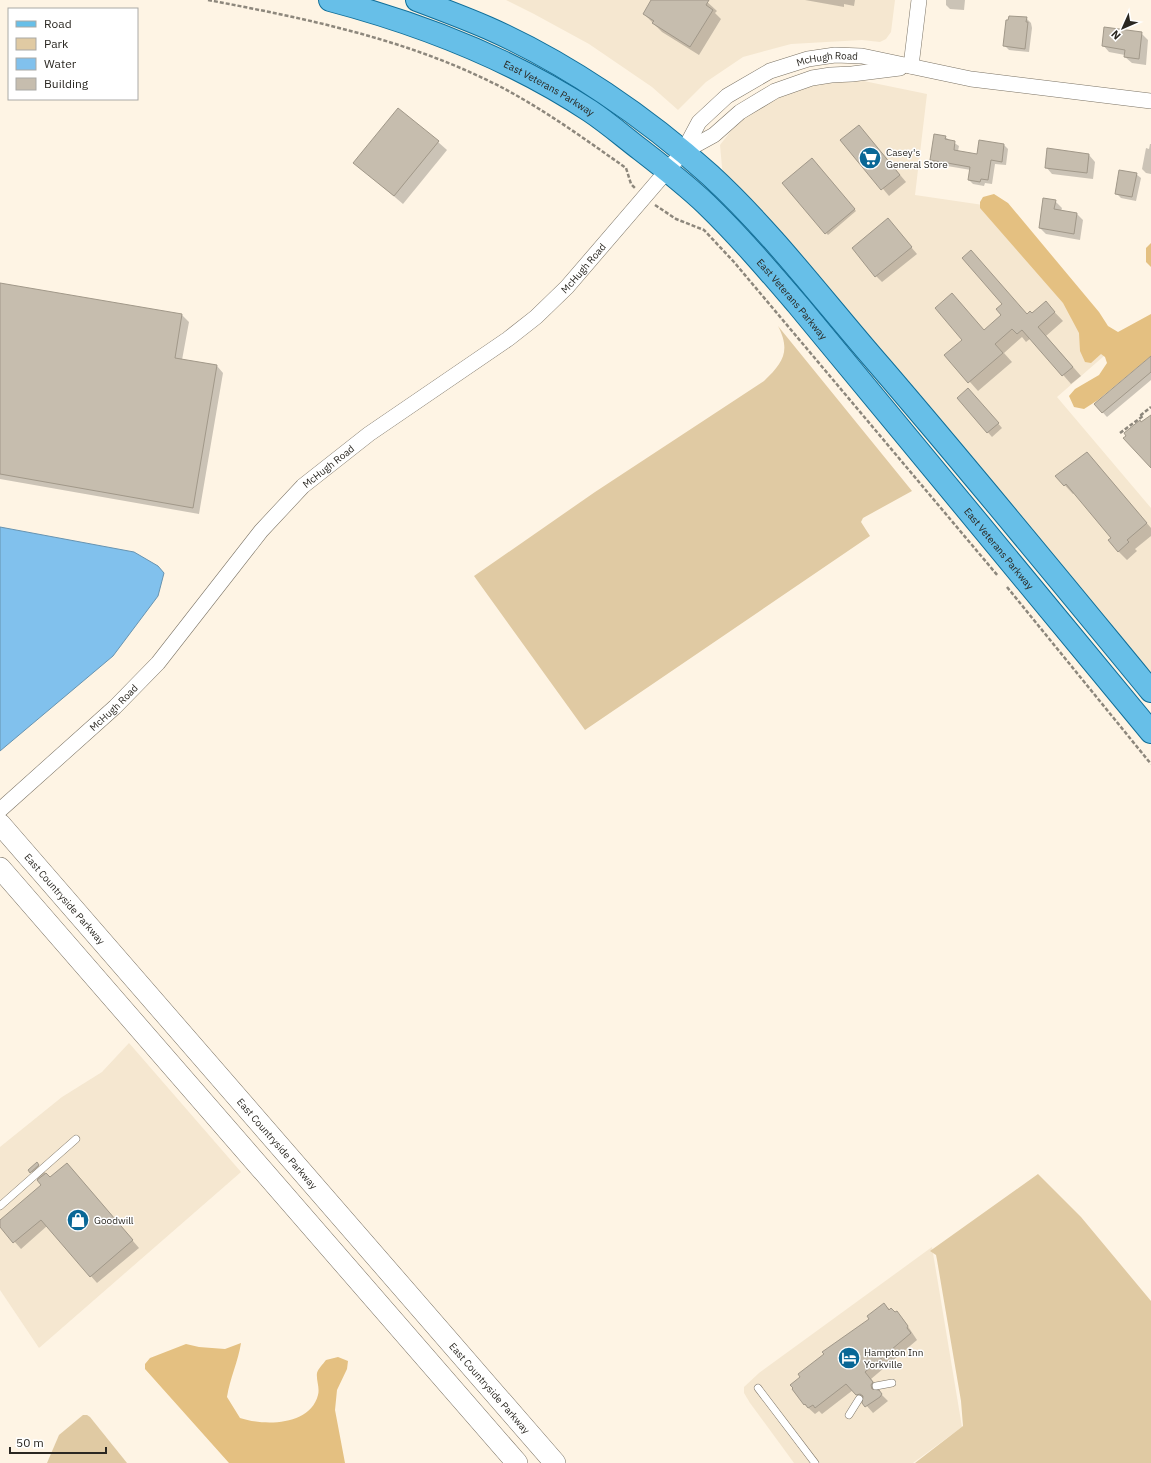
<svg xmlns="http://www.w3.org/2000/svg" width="1151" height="1463" viewBox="0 0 1151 1463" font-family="'IBM Plex Sans',sans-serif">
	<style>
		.built { fill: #f5e7d0 }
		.green { fill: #e0caa3 }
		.forest { fill: #e4c081 }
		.water { fill: #81c1ed; stroke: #6793b0 }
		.shadow { fill: #0003 }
		.building { fill: #c6bdae; stroke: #a19889 }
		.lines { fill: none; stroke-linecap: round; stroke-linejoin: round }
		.lane-casing { stroke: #7b7365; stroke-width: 8 }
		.street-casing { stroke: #7b7365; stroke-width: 16 }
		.secondary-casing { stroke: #7b7365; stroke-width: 22 }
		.primary-casing { stroke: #106e98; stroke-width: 24 }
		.path { stroke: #8d877c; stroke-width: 2.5; stroke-dasharray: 4 2; stroke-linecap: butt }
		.lane { stroke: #fff; stroke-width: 7 }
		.street { stroke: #fff; stroke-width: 15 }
		.secondary { stroke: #fff; stroke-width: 21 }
		.primary { stroke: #67bfe8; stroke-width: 22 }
		.labels { text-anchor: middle; stroke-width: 3; stroke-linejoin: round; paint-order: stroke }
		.street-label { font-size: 10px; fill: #2a2721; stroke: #fff }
		.poi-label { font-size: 10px; fill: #2a2721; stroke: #fff; text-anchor: start }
	</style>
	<rect width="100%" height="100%" fill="#fef4e4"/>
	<g class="built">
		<polygon points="506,0 895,0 891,32 886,39 880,42 862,40 791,44 743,57 706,82 678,110 652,87 589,44 534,14"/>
		<polygon points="854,79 927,94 915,195 990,206 1112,349 1057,397 1151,508 1151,684 723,178 720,145 741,118 775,95 811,84"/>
		<polygon points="129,1043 241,1172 39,1348 0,1290 0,1147 62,1097 102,1072"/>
		<polygon points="932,1247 962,1427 913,1463 794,1463 750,1403 744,1393 744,1387 759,1373"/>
	</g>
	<g class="green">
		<path d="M778,326L912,491L863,518L861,522L870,536L585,730L474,576L595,492L764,381C783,363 791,351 778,326Z"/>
		<polygon points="1038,1174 1081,1217 1151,1301 1151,1463 915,1463 963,1426 961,1401 937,1260 936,1255 930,1251"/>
		<polygon points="83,1415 87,1415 90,1417 127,1463 47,1463 59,1435"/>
	</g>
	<g class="forest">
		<polygon points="994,194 1008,203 1099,312 1108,326 1118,332 1151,314 1151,356 1098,400 1084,409 1074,407 1069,396 1075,389 1099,375 1107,363 1105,357 1101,354 1091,363 1085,362 1080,351 1079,333 1063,303 980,208 980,202 983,197"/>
		<polygon points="1151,243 1151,267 1146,262 1146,248"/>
		<path d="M241,1343C238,1362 230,1378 227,1397L240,1418C264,1426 310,1426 318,1395C320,1388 316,1380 317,1373C318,1369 323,1364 326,1360L338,1357L348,1361L347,1369L337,1390L335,1410L345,1463H229L145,1369V1364L150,1358L186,1344L199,1347L225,1349Z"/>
	</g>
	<polygon class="water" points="0,527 134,552 158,566 164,573 158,596 113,656 0,751"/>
	<g class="shadow">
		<polygon points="652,0 705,0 717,11 715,13 721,19 699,55 662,32 644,14"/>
		<polygon points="805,0 855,0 854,6 844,4 844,7"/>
		<polygon points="946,0 965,0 964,10 950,9 946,5"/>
		<polygon points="1026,18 1031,23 1032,28 1029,52 1009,50 1005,46"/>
		<polygon points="1141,33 1148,40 1146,65 1132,63 1125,57 1125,55 1109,52 1103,45"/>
		<polygon points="865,133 906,182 889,196 842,140"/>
		<polygon points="945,137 959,146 958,151 978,155 980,142 1004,145 1008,149 1006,165 995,164 992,184 985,183 984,186 973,184 969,180 971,170 935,164 931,160"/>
		<polygon points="438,142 447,150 403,204 355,163"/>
		<polygon points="1150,144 1151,144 1151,174 1146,173 1142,169 1146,148 1149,149"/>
		<polygon points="1089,155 1095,162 1093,179 1052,174 1046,167"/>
		<polygon points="814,161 856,211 828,235 783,183"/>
		<polygon points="1136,174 1141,178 1136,201 1121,198 1116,193"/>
		<polygon points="1055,201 1062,208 1061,211 1077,214 1083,220 1080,240 1046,234 1040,228"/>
		<polygon points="888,220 917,254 882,282 876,276"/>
		<polygon points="0,284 182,315 189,322 182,360 217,366 223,373 199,514 0,479"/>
		<polygon points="952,294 984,331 1032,314 1046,303 1063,321 1046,336 1081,376 1071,384 1031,338 1026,342 1022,337 1004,353 1012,362 978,391 946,355 964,340"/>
		<polygon points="1151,357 1151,380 1107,417 1095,404"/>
		<polygon points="972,393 1002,428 992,437 958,398"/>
		<polygon points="1095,462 1151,528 1151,536 1135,549 1137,551 1127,560 1118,551 1113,538 1075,493 1073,494 1057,477"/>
		<polygon points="37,1164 50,1178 73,1171 139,1248 97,1283 47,1226 21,1249 0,1225 0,1221 42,1185 30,1170"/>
		<polygon points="884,1305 903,1319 917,1340 871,1379 879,1389 878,1391 888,1401 873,1413 853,1390 822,1414 819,1411 815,1414 805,1405 793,1390 871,1319"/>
	</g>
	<g class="building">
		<polygon points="651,0 709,0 706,5 713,10 690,47 652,23 654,21 643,14"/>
		<polygon points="1009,16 1027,17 1026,22 1028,22 1025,49 1003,46 1006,20 1008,20"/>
		<polygon points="1104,27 1142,32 1139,59 1124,57 1125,50 1102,46"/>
		<polygon points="398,108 439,141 394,196 353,163"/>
		<polygon points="859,125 900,175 881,190 840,140"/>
		<polygon points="934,134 946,136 945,139 955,141 954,150 977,154 979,140 1004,144 1002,162 991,160 988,180 981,179 980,182 968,180 970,167 930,160"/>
		<polygon points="1047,148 1089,154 1087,173 1045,168"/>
		<polygon points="812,158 855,209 825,234 782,183"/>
		<polygon points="1119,170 1137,173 1132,197 1115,194"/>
		<polygon points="1043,198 1056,200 1054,209 1077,213 1074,234 1039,228"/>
		<polygon points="888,218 912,247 875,277 852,248"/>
		<polygon points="971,250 1027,314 1030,311 1032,313 1046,301 1055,312 1038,327 1073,367 1062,376 1022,330 1017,334 1012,329 995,344 1003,353 968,383 944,355 962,340 935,308 952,293 984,330 1001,315 996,309 1002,304 962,258"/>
		<polygon points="0,283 182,314 175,358 217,365 193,508 0,474"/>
		<polygon points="1151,356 1151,372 1102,413 1094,404"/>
		<polygon points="968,388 999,423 987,433 957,398"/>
		<polygon points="1151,415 1151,468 1123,438 1126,436 1124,433 1140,420 1141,422"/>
		<polygon points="1087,452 1147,523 1127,540 1129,542 1118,552 1108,540 1111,538 1066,484 1064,486 1055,476"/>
		<polygon points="37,1162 39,1165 30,1173 28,1170"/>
		<polygon points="67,1163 133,1240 90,1277 41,1220 13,1243 0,1227 0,1220 41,1185 37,1180 46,1173 50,1177"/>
		<polygon points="884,1303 889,1310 891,1308 895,1312 897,1311 908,1326 907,1328 911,1333 865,1372 873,1382 871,1385 872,1389 879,1390 882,1394 880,1397 865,1407 862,1403 863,1396 860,1394 856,1395 846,1384 815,1408 813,1405 808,1408 805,1404 804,1405 792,1389 793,1388 790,1385 800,1377 798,1374 824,1354 822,1352 869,1319 867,1316"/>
	</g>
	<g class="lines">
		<g class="lane-casing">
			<g id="lane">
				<polyline points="0,1206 76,1139"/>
				<polyline points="876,1386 892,1383"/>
				<polyline points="758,1388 815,1463"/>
				<polyline points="849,1415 859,1399"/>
			</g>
		</g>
		<g class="street-casing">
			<g id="street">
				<polyline points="911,66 919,0"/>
				<polyline points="683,152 714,135 740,112 775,91 812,78 831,75 852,74 900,68"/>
				<path id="s1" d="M0,810L115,707L158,663L261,531L303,486L369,434L508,339L536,317L567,287L683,152L699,122L727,96L770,71L808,59L835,55L862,56L971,79L1151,101"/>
			</g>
		</g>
		<g class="secondary-casing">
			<g id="secondary">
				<path id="s2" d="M0,824L555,1463"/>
				<polyline points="0,868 517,1463"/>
			</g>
		</g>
		<g class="primary-casing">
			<g id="primary">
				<path id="s3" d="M330,0C421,24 511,59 590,111C608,123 624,137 641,150C663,167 686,185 706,204C739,236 768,270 798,305L1151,732"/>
				<path d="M417,0C441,9 465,18 488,28C567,63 647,118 710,175C773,233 825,303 881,367C973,474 1062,583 1151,691"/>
			</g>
		</g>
		<g class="path">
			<path d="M208,0C309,19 410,40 501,87C545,110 586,140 626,168L631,184L635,188"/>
			<polyline points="655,205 676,219 704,230 734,262 998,576"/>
			<polyline points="1120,433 1143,416 1141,415 1151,407"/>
			<polyline points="1007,587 1151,764"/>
		</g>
		<use href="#lane" class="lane"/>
		<use href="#street" class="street"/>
		<use href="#secondary" class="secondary"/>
		<use href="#primary" class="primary"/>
	</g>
	<defs>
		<g id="supermarket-disc" transform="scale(1.15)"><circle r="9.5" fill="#096796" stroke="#fff"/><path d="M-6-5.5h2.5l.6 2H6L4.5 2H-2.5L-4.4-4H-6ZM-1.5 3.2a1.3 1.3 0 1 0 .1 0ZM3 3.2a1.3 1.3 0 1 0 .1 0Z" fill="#fff"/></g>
		<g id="shop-disc" transform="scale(1.15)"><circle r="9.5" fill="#096796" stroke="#fff"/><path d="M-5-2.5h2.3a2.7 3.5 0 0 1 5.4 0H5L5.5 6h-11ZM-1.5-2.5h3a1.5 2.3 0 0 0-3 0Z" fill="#fff"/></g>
		<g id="hotel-disc" transform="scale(1.15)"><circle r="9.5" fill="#096796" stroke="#fff"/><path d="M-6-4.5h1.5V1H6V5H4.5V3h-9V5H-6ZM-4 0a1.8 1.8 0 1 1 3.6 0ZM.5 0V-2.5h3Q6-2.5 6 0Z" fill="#fff"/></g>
	</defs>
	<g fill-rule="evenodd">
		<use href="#supermarket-disc" x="870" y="158"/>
		<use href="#shop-disc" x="78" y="1220"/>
		<use href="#hotel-disc" x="849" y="1358"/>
	</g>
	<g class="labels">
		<g class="street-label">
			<text dy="4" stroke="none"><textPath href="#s1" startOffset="1135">McHugh Road</textPath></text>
			<text dy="4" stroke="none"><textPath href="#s3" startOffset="237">East Veterans Parkway</textPath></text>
			<text dy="4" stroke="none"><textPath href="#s1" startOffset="801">McHugh Road</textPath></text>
			<text dy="4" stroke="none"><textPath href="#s3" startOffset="561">East Veterans Parkway</textPath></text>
			<text dy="4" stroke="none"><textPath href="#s1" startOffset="477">McHugh Road</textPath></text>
			<text dy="4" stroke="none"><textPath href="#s3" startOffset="885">East Veterans Parkway</textPath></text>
			<text dy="4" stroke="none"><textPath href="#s1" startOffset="153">McHugh Road</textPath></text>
			<text dy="4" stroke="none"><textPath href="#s2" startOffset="99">East Countryside Parkway</textPath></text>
			<text dy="4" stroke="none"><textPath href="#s2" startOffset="423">East Countryside Parkway</textPath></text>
			<text dy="4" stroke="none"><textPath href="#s2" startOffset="747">East Countryside Parkway</textPath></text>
		</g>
		<g class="poi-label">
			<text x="886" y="156">Casey's<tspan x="886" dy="12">General Store</tspan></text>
			<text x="94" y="1224">Goodwill</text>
			<text x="864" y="1356">Hampton Inn<tspan x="864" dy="12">Yorkville</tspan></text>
		</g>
	</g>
	<rect x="8" y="8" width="130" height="92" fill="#ffffff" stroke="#aaa9a6"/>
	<rect x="16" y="21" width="20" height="6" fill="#67bfe8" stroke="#aaa9a6"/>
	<text x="44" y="28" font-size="12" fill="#2a2721">Road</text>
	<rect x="16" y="38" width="20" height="12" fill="#e0caa3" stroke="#aaa9a6"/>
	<text x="44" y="48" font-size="12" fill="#2a2721">Park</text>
	<rect x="16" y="58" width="20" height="12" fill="#81c1ed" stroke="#aaa9a6"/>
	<text x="44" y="68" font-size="12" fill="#2a2721">Water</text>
	<rect x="16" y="78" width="20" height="12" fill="#c6bdae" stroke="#aaa9a6"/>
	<text x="44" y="88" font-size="12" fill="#2a2721">Building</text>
	<g transform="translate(1123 28) rotate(225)" stroke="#ffffff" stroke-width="3" paint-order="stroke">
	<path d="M0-3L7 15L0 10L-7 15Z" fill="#2a2721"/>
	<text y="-6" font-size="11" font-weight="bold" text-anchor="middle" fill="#2a2721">N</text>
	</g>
	<path d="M10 1447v6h96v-6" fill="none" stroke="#2a2721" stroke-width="2"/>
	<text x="16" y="1447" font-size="12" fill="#2a2721" stroke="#ffffff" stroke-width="3" paint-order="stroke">50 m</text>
</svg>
